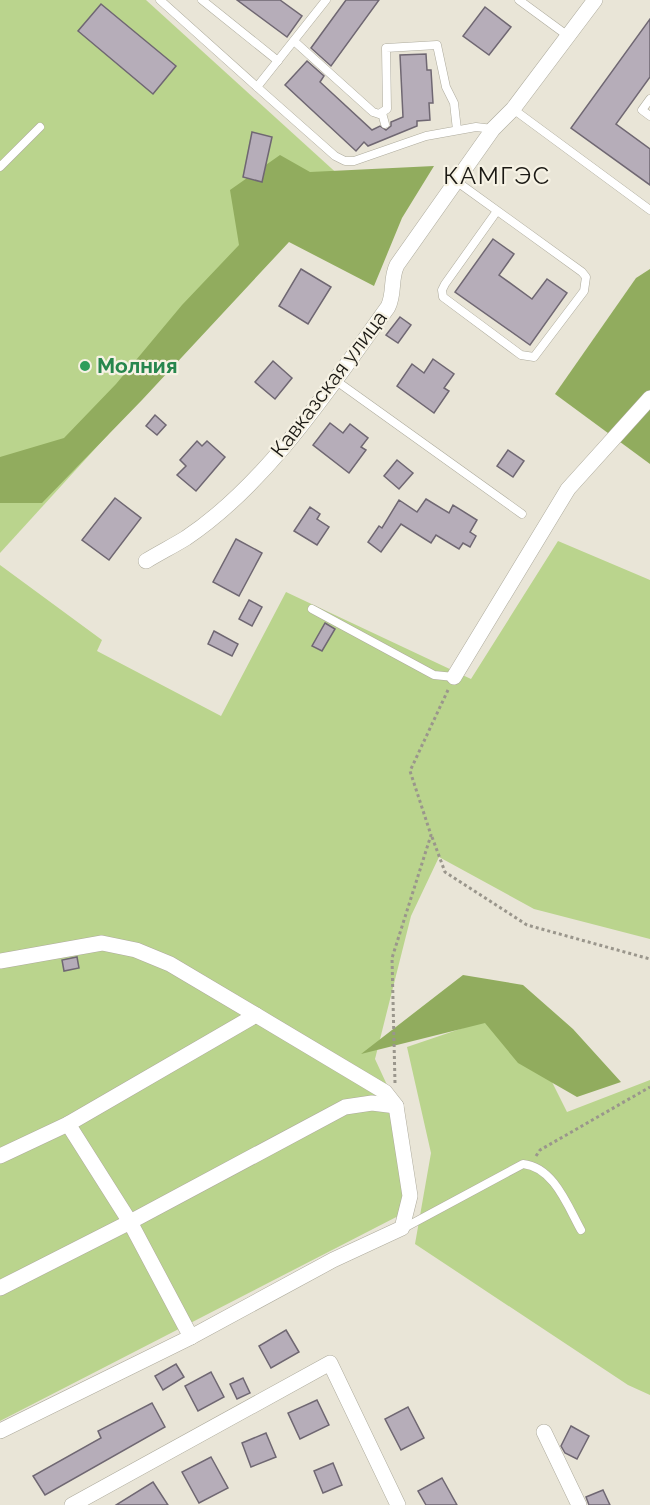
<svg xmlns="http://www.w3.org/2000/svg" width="650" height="1505" viewBox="0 0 650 1505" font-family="Raleway,sans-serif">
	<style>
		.green { fill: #bad48d }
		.forest { fill: #91ac5e }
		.building { fill: #b6adb9; stroke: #6f6772; stroke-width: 1.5 }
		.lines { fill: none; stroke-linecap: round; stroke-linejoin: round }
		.service-casing { stroke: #aeab9d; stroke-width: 9 }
		.minor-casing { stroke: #aeab9d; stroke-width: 16 }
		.path { stroke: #9a968c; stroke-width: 3; stroke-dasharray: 3 3; stroke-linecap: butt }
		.service { stroke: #fff; stroke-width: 8 }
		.minor { stroke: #fff; stroke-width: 15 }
		.leisure-dot { fill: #2e9e5b; stroke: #f6f2e4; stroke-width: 2 }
		.labels { text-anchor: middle; stroke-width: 4.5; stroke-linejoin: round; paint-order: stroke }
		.leisure-label { font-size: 21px; font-weight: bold; fill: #27864d; stroke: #f6f2e4; text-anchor: start }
		.street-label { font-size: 21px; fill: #1b1914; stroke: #f6f2e4 }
		.quarter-label { font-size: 24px; letter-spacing: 1.5px; fill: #1b1914; stroke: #f6f2e4 }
	</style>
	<rect width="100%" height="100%" fill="#e9e5d7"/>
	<g class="green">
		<polygon points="0,0 146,0 342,178 0,553"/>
		<polygon points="558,541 650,580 650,939 534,909 439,857 411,916 375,1059 394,1100 406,1212 0,1421 0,565 102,640 97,651 221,716 286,592 471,679"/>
		<polygon points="516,1010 567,1112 650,1080 650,1395 628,1385 415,1244 431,1153 407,1047"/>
	</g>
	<g class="forest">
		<polygon points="280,155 310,172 434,166 402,218 374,286 289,242 142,400 42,503 0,503 0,457 64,438 116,384 182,305 239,245 230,190"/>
		<polygon points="650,269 650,464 555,394 636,278"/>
		<polygon points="463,975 523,985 573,1029 621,1082 577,1097 518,1063 485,1023 361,1054"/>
	</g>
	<g class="building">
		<polygon points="237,0 280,0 302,16 287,37"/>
		<polygon points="346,0 379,0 331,66 311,48"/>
		<polygon points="101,4 176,66 153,94 78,31"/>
		<polygon points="485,7 511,27 489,55 463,36"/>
		<polygon points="650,19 650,77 616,124 650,149 650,185 571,128"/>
		<polygon points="426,54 427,70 431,70 433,103 429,103 430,120 417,121 417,126 368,146 364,142 356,151 285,85 307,61 324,76 320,82 372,130 380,126 386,130 391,126 391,122 403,117 400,55"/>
		<polygon points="252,132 272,137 262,182 243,177"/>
		<polygon points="493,239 514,254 499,275 532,299 547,279 567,293 530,345 455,292"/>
		<polygon points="301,269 331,287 308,324 279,306"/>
		<polygon points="400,317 411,325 398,343 386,335"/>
		<polygon points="433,359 454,374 444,388 449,391 434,413 397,386 412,364 424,373"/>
		<polygon points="273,361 292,378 275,399 255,382"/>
		<polygon points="155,415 166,425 157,435 146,426"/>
		<polygon points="330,423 343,433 350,424 368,438 361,447 366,450 349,473 313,445"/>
		<polygon points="197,441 202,446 207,441 225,457 196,491 177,475 186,466 180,460"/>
		<polygon points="508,450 524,461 513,477 497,466"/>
		<polygon points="397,460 413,473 399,489 384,476"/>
		<polygon points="115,498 141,518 109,560 82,540"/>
		<polygon points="426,499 449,513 453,505 477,520 470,532 476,536 470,547 463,543 459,549 436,535 431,543 401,524 381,552 368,542 379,526 382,528 399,500 417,512"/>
		<polygon points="310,507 320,514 317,519 329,527 317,545 294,531"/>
		<polygon points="236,539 262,553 239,596 213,582"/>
		<polygon points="249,600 262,607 252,626 239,619"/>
		<polygon points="325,623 335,629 322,651 312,646"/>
		<polygon points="214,631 238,644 232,656 208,644"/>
		<polygon points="77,957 79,968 64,971 62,960"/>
		<polygon points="286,1330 299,1352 271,1368 259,1346"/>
		<polygon points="176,1364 184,1377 163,1390 155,1376"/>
		<polygon points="211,1372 224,1397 198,1411 185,1386"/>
		<polygon points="243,1378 250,1393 237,1399 230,1384"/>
		<polygon points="317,1400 329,1425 300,1439 288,1413"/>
		<polygon points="152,1403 165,1427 45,1495 33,1476 101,1438 98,1431"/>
		<polygon points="408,1407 424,1438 401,1450 385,1419"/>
		<polygon points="571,1426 589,1436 577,1459 565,1453 561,1446"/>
		<polygon points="266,1433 276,1457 251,1467 242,1443"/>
		<polygon points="211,1457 228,1488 199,1503 182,1472"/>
		<polygon points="333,1463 342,1485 323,1493 314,1471"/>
		<polygon points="442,1478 457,1505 426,1505 418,1491"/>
		<polygon points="153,1482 168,1505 116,1505"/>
		<polygon points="603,1490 610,1505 589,1505 586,1497"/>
	</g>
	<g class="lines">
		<g class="service-casing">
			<g id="service">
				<polyline points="160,0 257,87"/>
				<polyline points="202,0 278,61"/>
				<polyline points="326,0 257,87 335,156 345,161 354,161 426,136 476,127 493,129"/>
				<polyline points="519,0 568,36"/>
				<polyline points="294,41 373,112 379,114 387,109 386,48 437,45 446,87 454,103 457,130"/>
				<polyline points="650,99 642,110 650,116"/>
				<polyline points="513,109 650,210"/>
				<polyline points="382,113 385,124"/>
				<polyline points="0,167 40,127"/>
				<polyline points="456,181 582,272 586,277 584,291 534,357 521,355 443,297 442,290 445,284 497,211"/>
				<polyline points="335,380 522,514"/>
				<polyline points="312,609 434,675 454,677"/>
				<path d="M404,1228L523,1164C554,1167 568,1207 581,1230"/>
			</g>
		</g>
		<g class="minor-casing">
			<g id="minor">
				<path d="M146,561C159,553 173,546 186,538C268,483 331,386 388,307C395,293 390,279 397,265L493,129L513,109L595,0"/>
				<polyline points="454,677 568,489 650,398"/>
				<polyline points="0,961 102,943 136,950 170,964 256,1015 68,1124 0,1156"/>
				<polyline points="68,1124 130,1222 345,1107 372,1103 396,1106"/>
				<polyline points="0,1288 130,1222 191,1337 0,1431"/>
				<polyline points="191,1337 333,1260 402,1228 410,1196 396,1106 385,1092 256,1015"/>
				<polyline points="544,1432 579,1505"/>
				<polyline points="72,1505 330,1363 398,1505"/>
			</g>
		</g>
		<g class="path">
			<polyline points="432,837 445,872 527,925 650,959"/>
			<polyline points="395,1083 392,958 431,835 410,771 448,690"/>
			<polyline points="536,1156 540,1150 650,1087"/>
		</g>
		<use href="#service" class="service"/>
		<use href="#minor" class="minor"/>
	</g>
	<circle class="leisure-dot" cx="85" cy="366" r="6"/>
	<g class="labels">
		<g class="leisure-label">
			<text x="97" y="373">Молния</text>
		</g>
		<g class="street-label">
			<text transform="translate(329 384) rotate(-53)" y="7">Кавказская улица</text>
		</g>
		<g class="quarter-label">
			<text x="497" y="184">КАМГЭС</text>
		</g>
	</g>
</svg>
